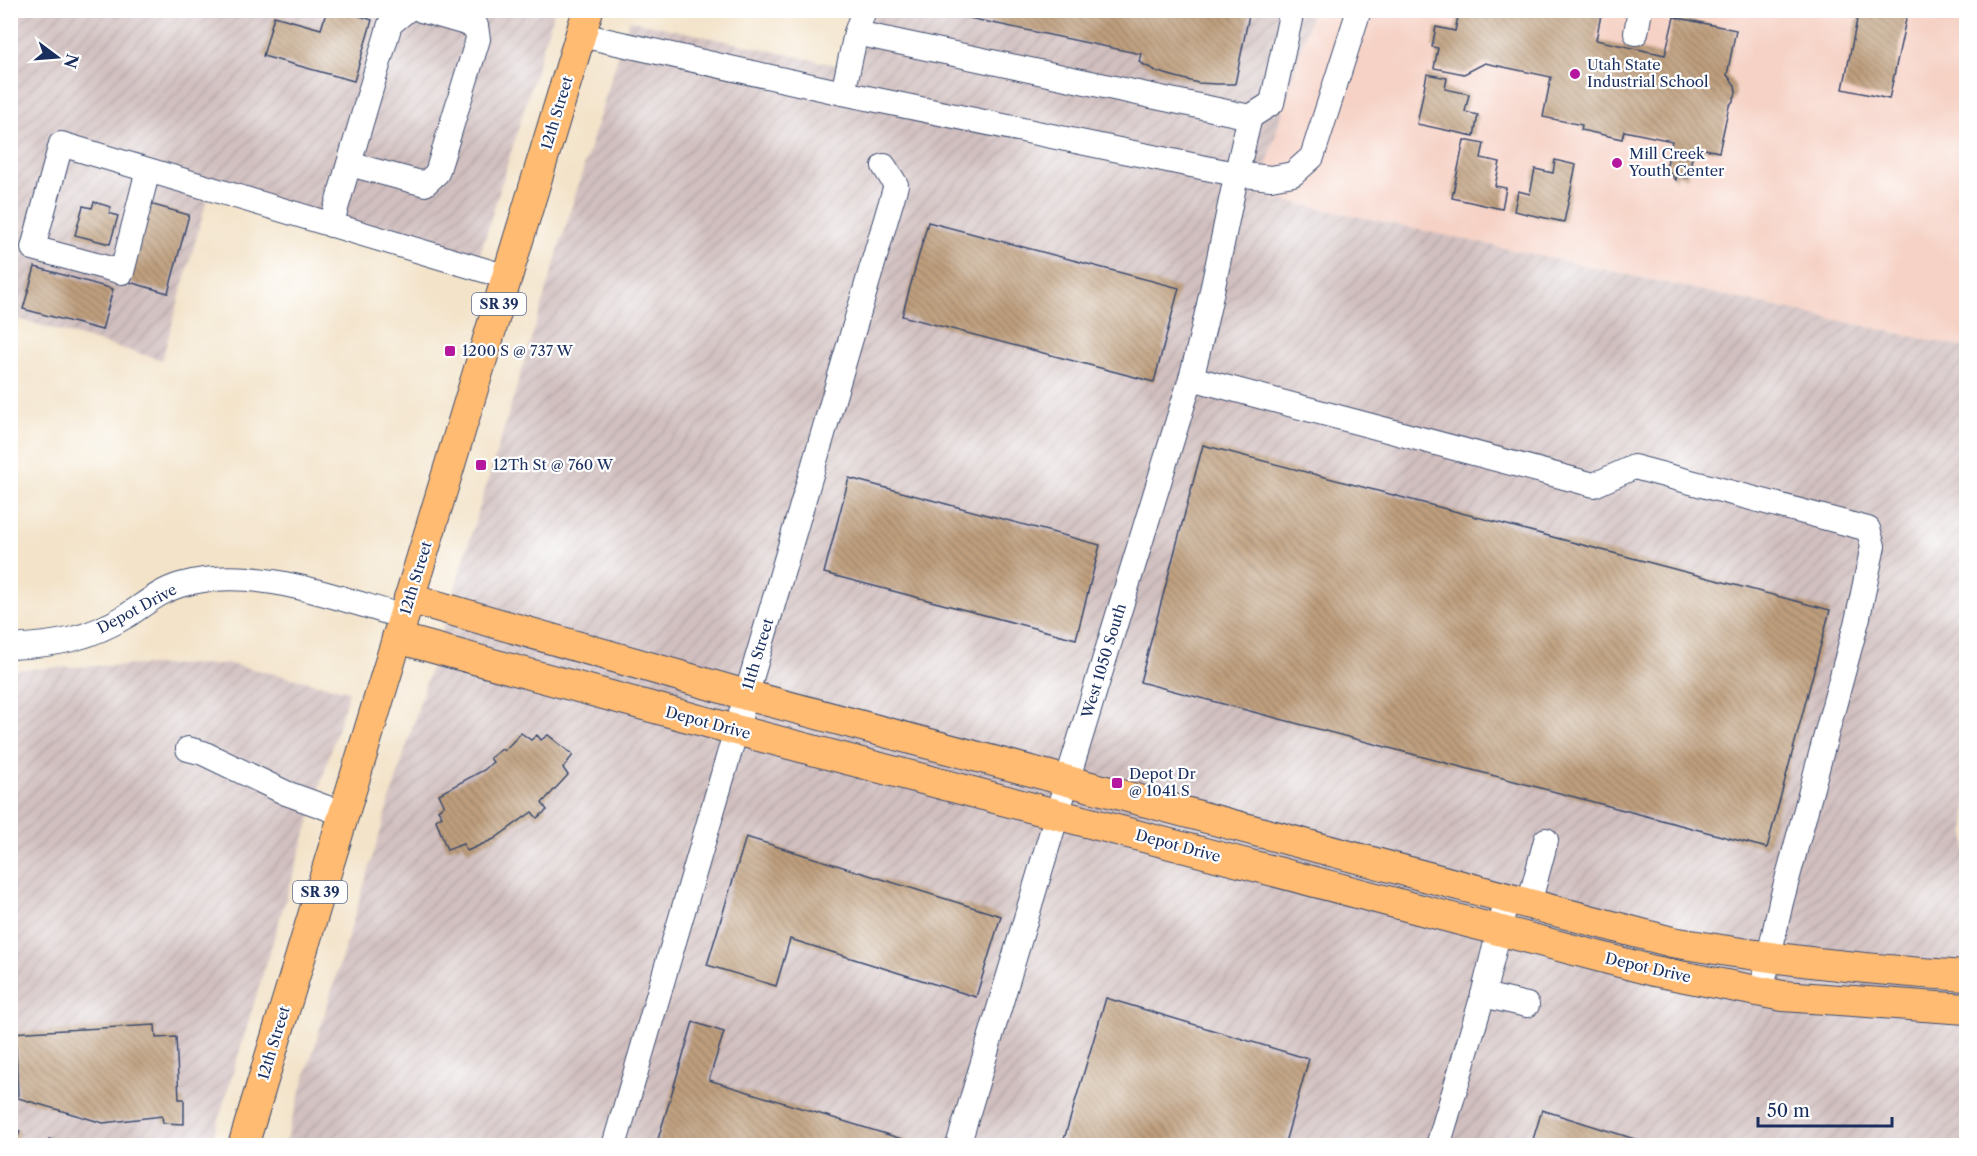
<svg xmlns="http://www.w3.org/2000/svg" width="1977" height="1156" viewBox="0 0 1977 1156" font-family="'Libre Caslon Text',serif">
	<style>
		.built { fill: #f6d1c5 }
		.industrial { fill: url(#industrial-furrows) }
		.building { fill: url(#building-back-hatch) }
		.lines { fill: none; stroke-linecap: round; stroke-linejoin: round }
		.minor-casing { stroke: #3b4a6e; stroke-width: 26 }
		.major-casing { stroke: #3b4a6e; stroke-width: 32 }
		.minor { stroke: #fff; stroke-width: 24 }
		.major { stroke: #ffbb71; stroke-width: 30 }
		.poi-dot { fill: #b5179e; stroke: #fff; stroke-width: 2 }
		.labels { text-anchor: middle; stroke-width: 4.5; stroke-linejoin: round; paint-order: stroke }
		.shield { fill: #fff; stroke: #5f6d8e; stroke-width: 1.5 }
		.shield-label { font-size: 14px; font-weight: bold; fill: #1b2f5e }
		.poi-label { font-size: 15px; fill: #1b2f5e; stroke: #fff; text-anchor: start }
		.street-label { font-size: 15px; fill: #1b2f5e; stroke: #fff }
	</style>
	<defs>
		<pattern id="industrial-furrows" width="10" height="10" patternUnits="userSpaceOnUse" patternTransform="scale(1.5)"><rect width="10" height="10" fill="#d1bfbf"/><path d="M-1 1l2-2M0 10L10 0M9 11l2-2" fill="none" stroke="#b3a4a7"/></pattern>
		<pattern id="building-back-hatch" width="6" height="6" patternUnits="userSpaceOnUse" patternTransform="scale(1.5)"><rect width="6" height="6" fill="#bf9f7d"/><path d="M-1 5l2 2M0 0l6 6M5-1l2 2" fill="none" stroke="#9a826a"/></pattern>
	</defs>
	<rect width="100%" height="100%" fill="#fff"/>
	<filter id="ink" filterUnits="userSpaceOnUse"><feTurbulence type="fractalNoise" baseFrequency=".0167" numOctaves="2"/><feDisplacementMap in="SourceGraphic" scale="12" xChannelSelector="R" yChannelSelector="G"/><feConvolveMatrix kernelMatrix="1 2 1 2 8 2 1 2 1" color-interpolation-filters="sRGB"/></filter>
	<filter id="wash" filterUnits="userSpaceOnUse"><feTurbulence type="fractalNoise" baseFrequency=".008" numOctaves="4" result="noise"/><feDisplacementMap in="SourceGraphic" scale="24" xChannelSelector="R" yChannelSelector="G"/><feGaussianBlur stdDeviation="1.35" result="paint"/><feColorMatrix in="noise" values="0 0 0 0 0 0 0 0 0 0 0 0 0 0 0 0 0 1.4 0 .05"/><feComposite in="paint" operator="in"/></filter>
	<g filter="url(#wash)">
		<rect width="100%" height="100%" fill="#f3e3c9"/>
		<polygon class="built" points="1312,11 1966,11 1966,348 1258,195"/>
		<g class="industrial">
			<polygon points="10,11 554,11 477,264 211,185 162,360 11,317"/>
			<polygon points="858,11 1312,11 1258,195 1966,348 1966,1145 284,1146 629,20 845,67"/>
			<polygon points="230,664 349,691 211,1145 11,1145 10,670 93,666"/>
		</g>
		<g id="blocks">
			<g class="building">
				<polygon points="327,10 342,10 372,20 354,81 263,56 274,16 321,29"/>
				<polygon points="960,10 1250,10 1235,84 1217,84 1198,83 1158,72 1139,62 1141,54 959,16"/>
				<polygon points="1480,10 1602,10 1596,40 1665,55 1674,17 1736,30 1727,75 1735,85 1736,93 1733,101 1729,106 1719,152 1695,147 1687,178 1677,175 1676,180 1666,169 1672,141 1624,131 1622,139 1581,130 1582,125 1543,117 1551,77 1485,63 1464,74 1434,68 1438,48 1432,47 1436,27 1455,31 1459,12 1479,16"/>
				<polygon points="1859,10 1908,10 1889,99 1843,89"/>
				<polygon points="1427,74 1447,78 1445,89 1469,94 1465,112 1478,115 1474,136 1417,124"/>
				<polygon points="1464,140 1484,144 1481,158 1500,162 1495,186 1506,188 1502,209 1452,198"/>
				<polygon points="1555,160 1576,165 1564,222 1514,211 1518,191 1530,194 1535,169 1553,173"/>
				<polygon points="94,202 111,207 109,213 118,216 110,244 75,235 83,206 92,208"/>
				<polygon points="150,204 189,215 168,293 129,282"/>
				<polygon points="928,222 1179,288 1154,382 902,316"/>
				<polygon points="35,267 113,289 102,330 23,309"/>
				<polygon points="1203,445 1830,610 1767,848 1140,682"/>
				<polygon points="849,478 1100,545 1076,639 824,573"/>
				<polygon points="521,733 531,740 537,735 541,740 548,735 573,755 563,768 568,775 542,803 547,810 537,818 532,812 494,839 467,851 463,844 447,850 436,820 442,816 438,810 444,805 439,794 484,770 493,762 490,758 502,749 504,751"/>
				<polygon points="746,837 1001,916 976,997 790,939 776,986 707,965"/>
				<polygon points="1106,998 1309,1059 1284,1146 1062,1146"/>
				<polygon points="693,1022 724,1032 709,1080 925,1146 656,1146"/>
				<polygon points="155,1025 156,1038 176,1037 179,1099 184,1099 184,1124 163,1123 162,1116 103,1123 18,1098 16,1046 10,1045 10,1033"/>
				<polygon points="1542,1110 1654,1145 1654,1146 1531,1146"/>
				<polygon points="10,1128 20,1131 15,1146 10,1146"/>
				<polygon points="49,1139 70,1145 70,1146 47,1146"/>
			</g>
		</g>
	</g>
	<g filter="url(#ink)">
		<use href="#blocks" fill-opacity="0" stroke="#3b4a6e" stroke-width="1.5"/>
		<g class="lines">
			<g class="minor-casing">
				<g id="minor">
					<path d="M856,33L1250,117C1228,203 1215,292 1191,378L1067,781L958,1146"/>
					<polyline points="1636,33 1640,10"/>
					<polyline points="581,35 843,93 1235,174 1271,178 1293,174 1312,157 1359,10"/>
					<polyline points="843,93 856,33 864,10"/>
					<polyline points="1250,117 1272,103 1292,10"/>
					<polyline points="349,164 425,184 437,173 478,39 476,26 421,10"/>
					<polyline points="148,170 122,272 33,248 61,144 507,277"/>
					<polyline points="331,225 390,24 407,10"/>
					<polyline points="1191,378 1594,485 1634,467 1868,529 1873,546 1858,617 1781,902 1761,993"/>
					<path d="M10,647C56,645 89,639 128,615C145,604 160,591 180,585C253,564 333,597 404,617"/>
					<polyline points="188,749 203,753 286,793 344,814"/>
					<polyline points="1507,898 1483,995 1527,1005"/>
					<polyline points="1529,904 1546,840"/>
					<polyline points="614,1146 896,185 884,166"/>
					<polyline points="1438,1146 1483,995"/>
				</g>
			</g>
			<g class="major-casing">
				<g id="major">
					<path d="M409,598L746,695L1672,942C1770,959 1867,970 1966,976"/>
					<polyline points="397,638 736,730 1654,971 1783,996 1966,1009"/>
					<polyline points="243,1146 588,10"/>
				</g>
			</g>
			<use href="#minor" class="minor"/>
			<use href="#major" class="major"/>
		</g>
	</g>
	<g class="poi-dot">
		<circle cx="1575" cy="74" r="6"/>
		<circle cx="1617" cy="163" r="6"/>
		<rect x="444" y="345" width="12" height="12" rx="3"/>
		<rect x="475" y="459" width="12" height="12" rx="3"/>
		<rect x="1111" y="777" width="12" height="12" rx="3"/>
	</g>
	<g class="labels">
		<g class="shield">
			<rect x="472" y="293" width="54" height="22" rx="4.5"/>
			<rect x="293" y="881" width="54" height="22" rx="4.5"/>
		</g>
		<g class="shield-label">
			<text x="499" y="309">SR 39</text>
			<text x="320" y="897">SR 39</text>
		</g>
		<g class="poi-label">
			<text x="1587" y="70">Utah State<tspan x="1587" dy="17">Industrial School</tspan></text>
			<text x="1629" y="159">Mill Creek<tspan x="1629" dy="17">Youth Center</tspan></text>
			<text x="462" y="356">1200 S @ 737 W</text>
			<text x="493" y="470">12Th St @ 760 W</text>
			<text x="1129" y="779">Depot Dr<tspan x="1129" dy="17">@ 1041 S</tspan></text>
		</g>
		<g class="street-label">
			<text transform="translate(557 113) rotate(-73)" y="5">12th Street</text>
			<text transform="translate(416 578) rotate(-73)" y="5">12th Street</text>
			<text transform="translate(137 609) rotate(-28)" y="5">Depot Drive</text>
			<text transform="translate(758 654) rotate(-73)" y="5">11th Street</text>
			<text transform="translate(1104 661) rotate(-73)" y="5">West 1050 South</text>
			<text transform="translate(708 723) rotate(15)" y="5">Depot Drive</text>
			<text transform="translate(1178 846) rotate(15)" y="5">Depot Drive</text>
			<text transform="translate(1648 968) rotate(13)" y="5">Depot Drive</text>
			<text transform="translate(274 1043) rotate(-73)" y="5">12th Street</text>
		</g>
	</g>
	<rect width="1977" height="1156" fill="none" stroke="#fff" stroke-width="36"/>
	<g transform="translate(57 57) rotate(106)" stroke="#ffffff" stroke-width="4.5" paint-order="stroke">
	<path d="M0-4.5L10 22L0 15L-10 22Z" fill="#1b2f5e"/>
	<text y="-9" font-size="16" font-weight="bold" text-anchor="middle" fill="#1b2f5e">N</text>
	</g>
	<path d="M1758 1117v9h134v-9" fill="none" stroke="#1b2f5e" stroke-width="3"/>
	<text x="1767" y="1117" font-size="18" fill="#1b2f5e" stroke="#ffffff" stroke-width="4.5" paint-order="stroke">50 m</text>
</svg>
